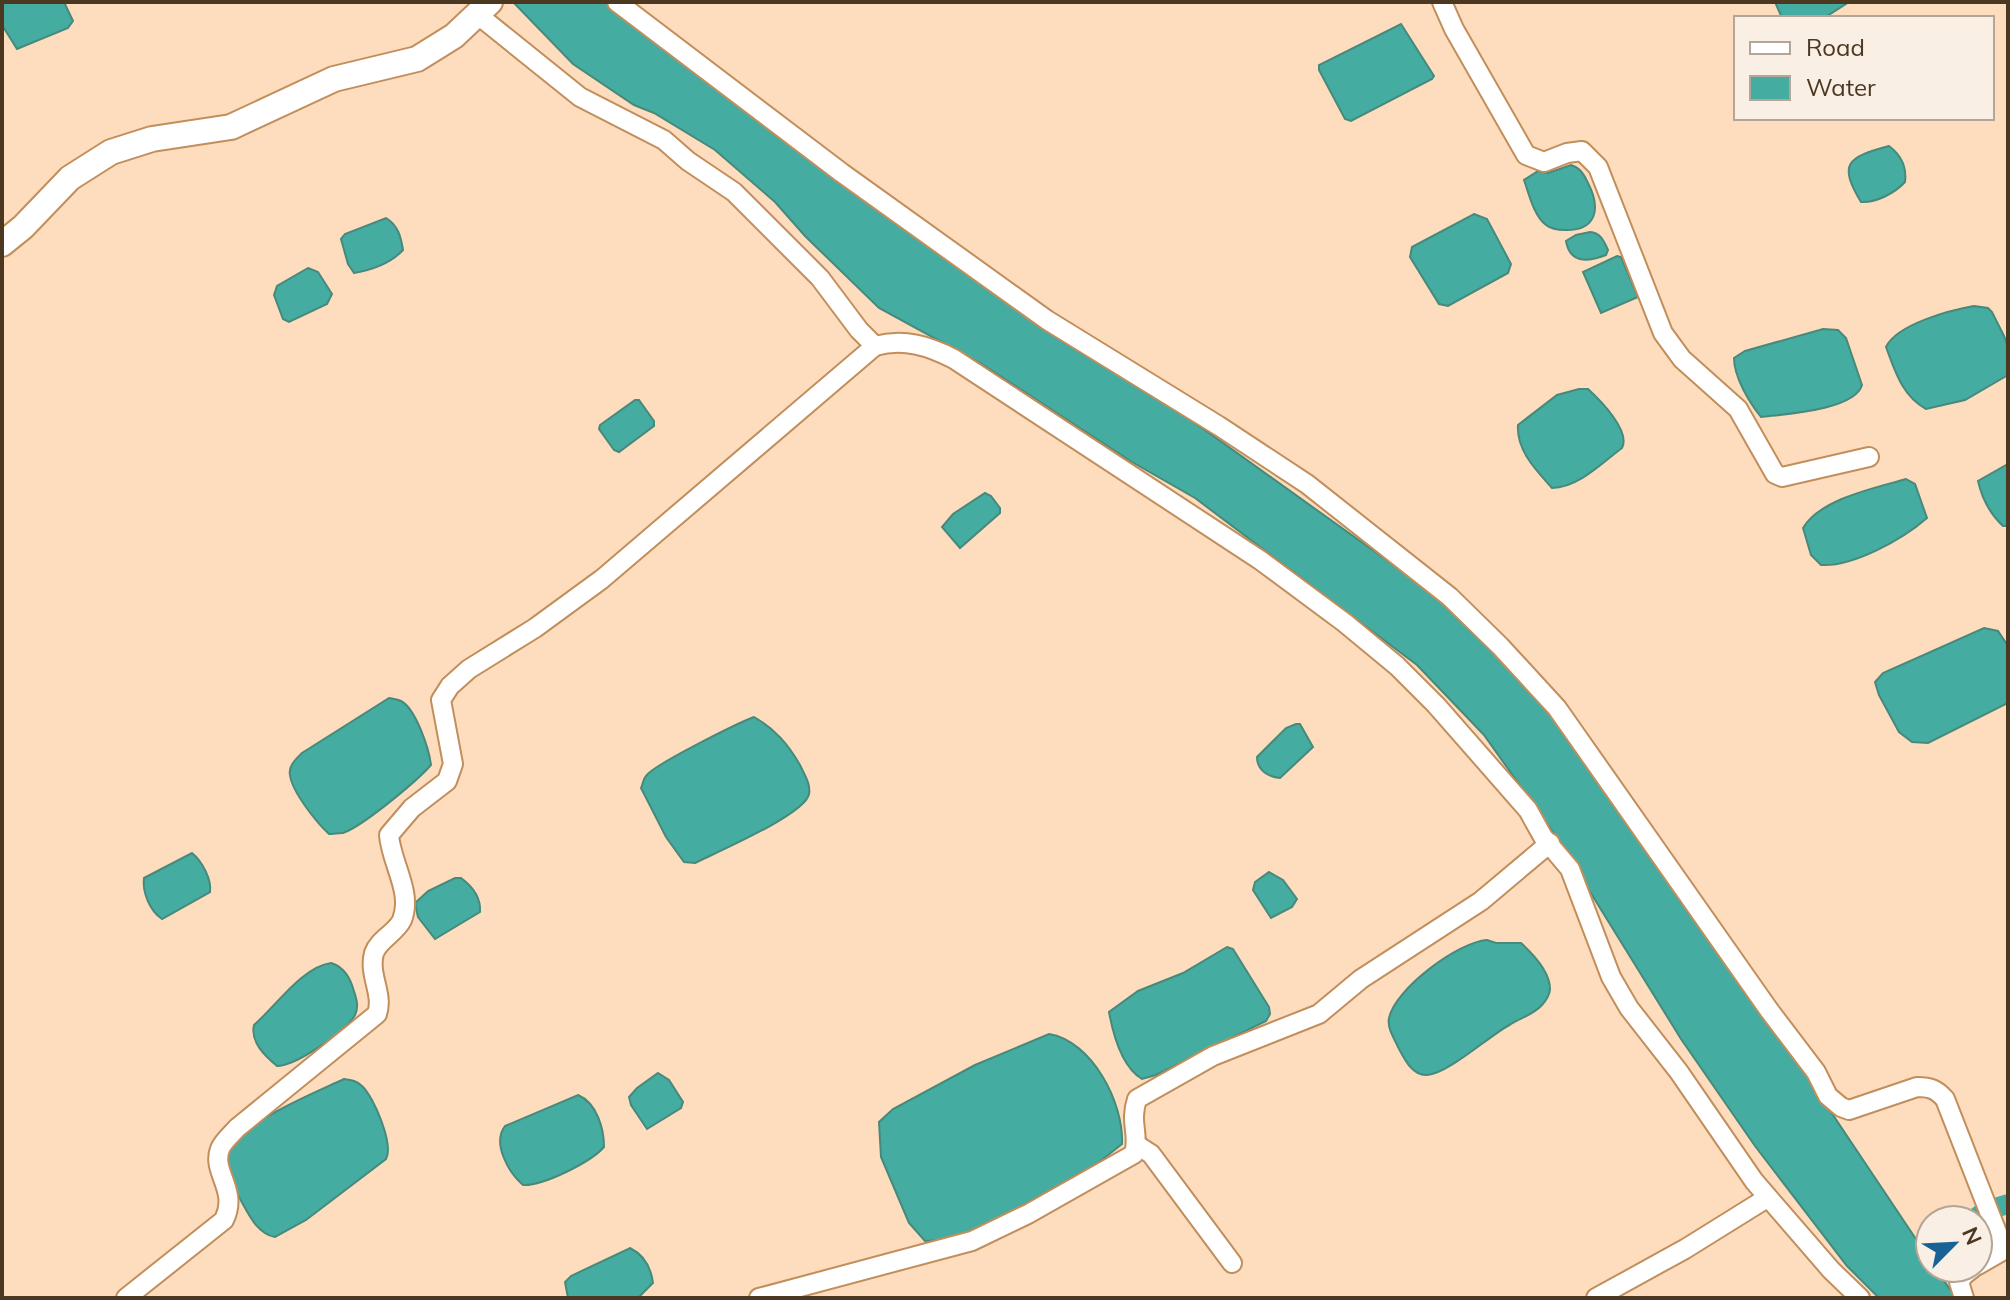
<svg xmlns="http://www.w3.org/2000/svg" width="2010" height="1300" viewBox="0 0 2010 1300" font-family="Mulish,sans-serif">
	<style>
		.water { fill: #45aca1; stroke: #47897b; stroke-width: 2 }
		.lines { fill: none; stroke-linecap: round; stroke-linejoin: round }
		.canal { stroke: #45aca1; stroke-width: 20 }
		.minor-casing { stroke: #c28e5b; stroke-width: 22 }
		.tertiary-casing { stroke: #c28e5b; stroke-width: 28 }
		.minor { stroke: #fff; stroke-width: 18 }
		.tertiary { stroke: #fff; stroke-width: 24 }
	</style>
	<rect width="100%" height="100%" fill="#feddbe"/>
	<g class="water">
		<polygon points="2,2 64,2 73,21 68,28 17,49 2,25"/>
		<polygon points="513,2 607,2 1469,619 1596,761 1930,1260 1930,1268 1935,1268 1956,1298 1879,1298 1847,1266 1755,1146 1681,1039 1553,832 1484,735 1417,665 1195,498 1132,462 980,363 879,308 805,236 775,202 715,150 654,113 634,105 573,64"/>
		<polygon points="1775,2 1849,2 1824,18 1782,18"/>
		<polygon points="1401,24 1434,76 1432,79 1351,121 1345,119 1319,70 1319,65"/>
		<path d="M1889,146C1901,155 1907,167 1905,182C1895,193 1876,203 1861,202C1838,164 1847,157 1889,146Z"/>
		<path d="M1571,165C1580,168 1584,174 1588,183C1601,208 1597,231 1565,230C1559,230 1551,229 1546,225C1534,216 1529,194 1524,180L1538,171L1548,173Z"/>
		<polygon points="1474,214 1487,219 1511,264 1508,273 1448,306 1439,304 1410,257 1412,247"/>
		<path d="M386,218C398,225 401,237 403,250C391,263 371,270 354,273L348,264L341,239L345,234Z"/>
		<path d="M1590,232C1601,233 1604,241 1608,250L1606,255C1588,262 1570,264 1566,241L1576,235Z"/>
		<polygon points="1617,256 1621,257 1638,297 1601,313 1583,272"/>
		<polygon points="308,268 318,272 332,294 327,304 289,322 283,319 274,295 277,286"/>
		<path d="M1974,306L1988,308L1992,312L2004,336L2008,347V375L1965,400L1926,409C1902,396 1895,371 1886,347C1897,324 1951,310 1974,306Z"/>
		<path d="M1823,329L1838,330L1846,338L1862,385C1855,410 1785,414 1761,417C1749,402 1734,377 1734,358L1745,351Z"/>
		<path d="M1579,389H1588C1600,400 1631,431 1622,448C1603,462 1578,488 1552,488C1536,470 1516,450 1518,425L1557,395Z"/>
		<polygon points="635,400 639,400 654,421 654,426 619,452 614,450 599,429 600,425"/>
		<path d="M2008,464V526H2003C1991,515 1982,498 1978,481Z"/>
		<path d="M1906,479L1915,484L1927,518C1903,539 1853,567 1821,565L1811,555L1803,528C1820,499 1875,488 1906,479Z"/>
		<polygon points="985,493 991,496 1000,508 1000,513 960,548 942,527 953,514"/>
		<polygon points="1984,628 1998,631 2008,646 2008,703 1928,743 1912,742 1899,732 1879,695 1875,682 1883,673"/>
		<path d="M389,698C393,699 397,699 401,701C416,709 429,749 431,765C417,781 363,826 343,833C341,833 331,834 329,834C317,823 292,792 290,775C288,766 296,759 302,753Z"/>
		<path d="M754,717C775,729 788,744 800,765C804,774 811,784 809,794C806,814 715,853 695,863L684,862L666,837L641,788C643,784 643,779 646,776C653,765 738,723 754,717Z"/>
		<path d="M1296,724H1300L1313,747L1280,778C1268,777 1257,770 1257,757L1286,728Z"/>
		<path d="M192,853C202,861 212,880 210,892L162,919C150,911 142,892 144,878Z"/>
		<polygon points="1269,872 1283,880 1297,899 1292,907 1271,918 1253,890 1255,882"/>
		<path d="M455,878H461C472,886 481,897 480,912L435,939L418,917L415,903L428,891Z"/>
		<path d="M1487,940L1496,943H1521C1532,953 1550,972 1550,989C1550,994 1546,1001 1542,1005C1534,1014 1521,1018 1511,1024C1490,1035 1448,1074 1427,1075C1412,1076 1404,1058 1398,1047C1394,1038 1387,1028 1389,1018C1395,989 1458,942 1487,940Z"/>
		<path d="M1227,947L1233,949L1269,1007L1270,1014L1266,1021L1156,1075L1142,1079C1122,1067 1113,1034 1109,1012L1138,991L1183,973Z"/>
		<path d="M331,963C341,966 348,974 352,985C355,995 360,1005 355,1015C346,1032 295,1066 277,1066C265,1056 250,1042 254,1025C276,1006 302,967 331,963Z"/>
		<path d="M1049,1034C1092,1041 1124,1103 1122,1144L1098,1163L1006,1215L966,1234L942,1240L925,1241L909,1223L881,1157L879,1122L893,1109L975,1065Z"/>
		<polygon points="658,1073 669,1080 683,1102 681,1108 647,1129 631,1105 629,1097 637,1088"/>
		<path d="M344,1079C352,1080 357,1081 362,1086C374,1097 394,1145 386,1159L306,1220L275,1237C256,1233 248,1213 239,1197C232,1185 225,1171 227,1156C233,1125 317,1092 344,1079Z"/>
		<path d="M578,1095C597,1103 604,1129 604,1147C591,1162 543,1186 523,1185C508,1172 492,1143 505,1126Z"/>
		<path d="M630,1248C644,1255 651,1267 653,1283L638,1298H568L565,1282L571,1276Z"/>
	</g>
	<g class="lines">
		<polyline class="canal" points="1973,1220 1985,1211 2008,1204"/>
		<g class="minor-casing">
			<g id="minor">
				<path d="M617,2L842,173L1047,320L1219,426L1307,484L1450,597L1500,646L1557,708L1769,1010L1816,1072L1828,1096L1841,1107L1849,1110L1917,1087C1930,1087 1936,1089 1945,1099L2004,1250L1978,1265"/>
				<polyline points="1442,2 1454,29 1526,155 1544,162 1567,153 1582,151 1598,167 1663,333 1682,359 1738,409 1775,474 1782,477 1869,457"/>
				<path d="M478,15L580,97L664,140L688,161L734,192L820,278L859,330L875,346C904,338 929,346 954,359L1260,560L1345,623L1397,666L1436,705L1528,810L1543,837L1570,869L1611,977L1629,1008L1679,1072L1754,1181L1831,1270L1860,1298"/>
				<polyline points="1137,1145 1151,1154 1232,1263"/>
				<path d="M126,1298L224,1220C239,1190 211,1172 220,1149C223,1141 232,1134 237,1128L377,1014C384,994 368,975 374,953C379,939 396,933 402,920C413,892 391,863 389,835L412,808L447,781L453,764L441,700L450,686L469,669L535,628L602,579L875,346"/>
				<path d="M759,1298L972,1241L1028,1214L1134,1154C1140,1134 1129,1124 1137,1099L1213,1056L1319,1014L1361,979L1481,901L1550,843"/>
				<polyline points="1596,1298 1685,1249 1767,1198"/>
				<polyline points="1964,1298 1959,1282 1964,1275 1973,1268"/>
			</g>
		</g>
		<g class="tertiary-casing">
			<polyline id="tertiary" points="2,244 23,227 70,178 111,152 152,139 231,127 334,79 417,59 454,36 490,2"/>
		</g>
		<use href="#minor" class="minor"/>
		<use href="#tertiary" class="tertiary"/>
	</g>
	<rect width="2010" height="1300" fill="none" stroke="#4c3721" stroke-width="8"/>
	<rect x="1734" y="16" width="260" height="104" fill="#faefe4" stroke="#b4a596" stroke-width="2"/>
	<rect x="1750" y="42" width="40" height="12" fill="#ffffff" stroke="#b4a596" stroke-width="2"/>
	<text x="1806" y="56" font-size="24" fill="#4c3721">Road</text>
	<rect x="1750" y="76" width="40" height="24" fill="#45aca1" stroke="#b4a596" stroke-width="2"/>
	<text x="1806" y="96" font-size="24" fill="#4c3721">Water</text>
	<g transform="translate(1954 1244) rotate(66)"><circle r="38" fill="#faefe4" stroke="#b4a596" stroke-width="2"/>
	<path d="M0-6L14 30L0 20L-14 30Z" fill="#196295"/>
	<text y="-12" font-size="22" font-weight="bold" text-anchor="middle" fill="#4c3721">N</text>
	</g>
</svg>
